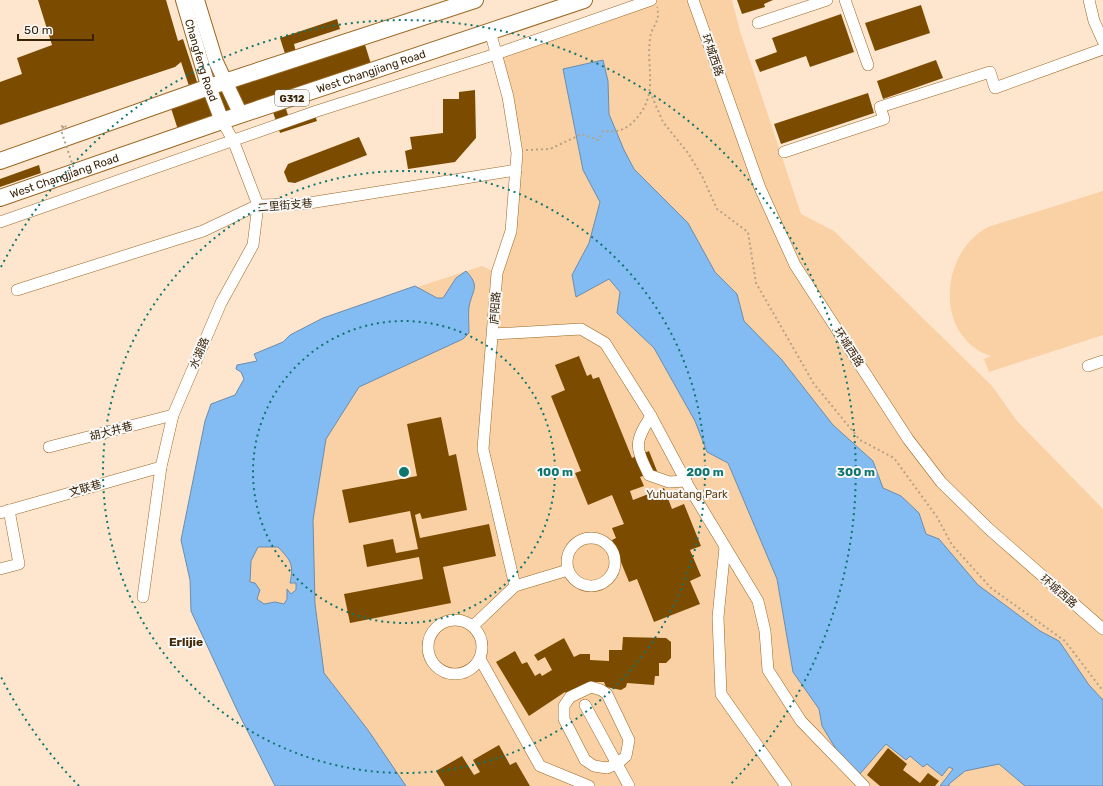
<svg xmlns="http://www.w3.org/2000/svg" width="1103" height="786" viewBox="0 0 1103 786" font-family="Rubik,'Noto Sans SC',sans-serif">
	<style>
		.green { fill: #f9d1a4 }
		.water { fill: #83bbf3; stroke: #6c8dac; fill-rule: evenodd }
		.building { fill: #7b4c00 }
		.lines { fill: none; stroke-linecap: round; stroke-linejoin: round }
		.minor-casing { stroke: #9a6723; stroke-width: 12 }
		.major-casing { stroke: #9a6723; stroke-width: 16 }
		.highway-casing { stroke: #9a6723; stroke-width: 18 }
		.path { stroke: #b7a187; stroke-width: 2; stroke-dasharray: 2 3; stroke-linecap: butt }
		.minor { stroke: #fff; stroke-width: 11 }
		.major { stroke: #fff; stroke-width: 14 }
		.highway { stroke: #fff; stroke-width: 16 }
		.path-bridge { stroke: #b7a187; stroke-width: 2; stroke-dasharray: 2 3; stroke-linecap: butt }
		.ring { fill: none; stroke: #0f766e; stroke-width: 2; stroke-dasharray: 2 4 }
		.labels { text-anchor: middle; stroke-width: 4; stroke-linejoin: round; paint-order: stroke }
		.shield { fill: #f8f8f8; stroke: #72634f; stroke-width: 1 }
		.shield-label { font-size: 10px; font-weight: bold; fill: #382307 }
		.street-label { font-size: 11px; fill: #382307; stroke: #f8f8f8 }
		.park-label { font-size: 11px; fill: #654212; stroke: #f8f8f8 }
		.neighbourhood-label { font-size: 12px; font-weight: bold; fill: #442904; stroke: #f8f8f8 }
		.centre { fill: #0f766e; stroke: #f8f8f8; stroke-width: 2 }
		.ring-label { font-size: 12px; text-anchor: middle; font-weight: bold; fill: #0f766e; stroke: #f8f8f8; stroke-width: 4; stroke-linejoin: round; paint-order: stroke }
	</style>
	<rect width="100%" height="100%" fill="#fde6cd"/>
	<g class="green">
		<polygon points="651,0 732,0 740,31 801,214 834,231 992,386 1017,421 1103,509 1103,786 275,786 237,710 191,611 190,580 181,540 205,421 211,404 235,395 244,379 241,372 236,369 237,365 257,361 254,354 283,342 290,335 323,318 482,266 497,273 511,231 517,153 496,54"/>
		<path d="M1103,191V335L989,372L984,359L991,356C934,337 939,253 988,227Z"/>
	</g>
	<g class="water">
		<polygon points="603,60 608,81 609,114 624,150 634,169 688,223 715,272 737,294 744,321 782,360 833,425 873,461 883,488 901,496 919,513 926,534 939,539 978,585 1040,631 1059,641 1089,685 1103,700 1103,786 1025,786 999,764 965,771 949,784 949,786 940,786 953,769 949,767 942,776 927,764 923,767 910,756 906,760 886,744 859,775 842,759 822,726 819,709 793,672 777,579 728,463 707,452 695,421 654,348 617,313 620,292 609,279 576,297 572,275 589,243 600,202 583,170 563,69"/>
		<path d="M466,271C481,287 472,290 469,307C468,315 469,324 469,333L463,339L359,387L326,439L313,520L315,604L324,673L368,730L406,786H275L237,710L191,611L190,580L181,540L205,421L211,404L235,395L244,379L241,372L236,369L237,365L257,361L254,354L283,342L290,335L323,318L415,286L437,298H443L456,278ZM258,547H278C291,561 294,564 290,583H296V590L291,594L287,589V599L284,604L275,602L264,604L257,599L260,590L255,583L250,582L251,561Z"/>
	</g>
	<g class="building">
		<polygon points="38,0 166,0 178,41 183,39 199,88 287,60 280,38 337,19 340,29 294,44 297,56 362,35 375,77 285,106 289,118 313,110 317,121 280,133 272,109 181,139 168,99 191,92 181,62 175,67 0,125 0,82 22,74 17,58 52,45"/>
		<polygon points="737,0 773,0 764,4 765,7 742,14"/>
		<polygon points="921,5 930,33 875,51 865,23"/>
		<polygon points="841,14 854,52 810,67 806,56 760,72 755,60 777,52 772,38"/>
		<polygon points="936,60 943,78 883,99 877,81"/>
		<polygon points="475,90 476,138 455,162 408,169 405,151 412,149 410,137 443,133 443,99 459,99 459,92"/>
		<polygon points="868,93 874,113 781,144 774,124"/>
		<polygon points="359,137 367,155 295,183 288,182 284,172 288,164"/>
		<polygon points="39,165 41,173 0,187 0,179"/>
		<polygon points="579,356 587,376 591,374 593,379 599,377 632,458 649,451 657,471 640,477 644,486 630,491 633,500 664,488 672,509 684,504 701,546 690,550 701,576 690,581 700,604 654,622 637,579 629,582 612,540 616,538 612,528 624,524 612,495 588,505 575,473 581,471 551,396 565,390 555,365"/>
		<polygon points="441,417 449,456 456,454 467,510 422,519 420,513 415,515 420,538 489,524 496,556 443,567 451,603 350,623 344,594 423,579 419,557 367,567 363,545 393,539 396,553 418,549 410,511 349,523 342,490 417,476 407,424"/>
		<polygon points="623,637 666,638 671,642 671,658 666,663 659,663 659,676 655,676 654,685 627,683 626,687 621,690 606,687 604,682 589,682 570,697 565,692 529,716 496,662 515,651 522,664 527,662 535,676 540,673 542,676 552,670 545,657 538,661 534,655 564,638 574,657 580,654 590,654 590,660 609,661 609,650 622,650"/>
		<polygon points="499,745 510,765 516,762 530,786 445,786 436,771 462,756 474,775 480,772 473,760"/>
		<polygon points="888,748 907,764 903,770 920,783 928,773 939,781 935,786 880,786 867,775"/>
	</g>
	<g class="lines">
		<g class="minor-casing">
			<g id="minor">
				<polyline points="693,0 760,188 795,265 908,439 941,482 989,529 1103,629"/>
				<polyline points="845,0 868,65"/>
				<polyline points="1089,0 1094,21 1103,41"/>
				<polyline points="758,23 827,0"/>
				<polyline points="490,31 508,97 517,153 511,231 497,273 483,449 515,586"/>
				<polyline points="784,152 884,119 880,107 990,72 995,88 1103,49"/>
				<polyline points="0,222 317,111 496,54 651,0"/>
				<polyline points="17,290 203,231 258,205 303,204 516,170"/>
				<polyline points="493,334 581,329 605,343 651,416 689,487 758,601 765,631 768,670 801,721 864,786"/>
				<polyline points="1088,366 1103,361"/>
				<path d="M651,416C634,443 635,446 649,475L669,482L686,481"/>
				<polyline points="49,447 173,415"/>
				<polyline points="0,513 161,467"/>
				<circle cx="591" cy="562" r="24"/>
				<polyline points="725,547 718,617 721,694 786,786"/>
				<polyline points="0,569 19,564 9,510"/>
				<polyline points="143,597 161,467 173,415 221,303 253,245 258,205 233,140 222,121"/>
				<circle cx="455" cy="647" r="27"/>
				<polyline points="473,626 515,586 568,570"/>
				<polyline points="480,659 540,766 589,786"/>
				<polygon points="591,687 601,690 607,694 629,740 626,756 617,764 607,768 594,766 585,760 564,719 564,706 570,697"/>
				<polyline points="585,705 629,786"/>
			</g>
		</g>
		<g class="major-casing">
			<g id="major">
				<path id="s1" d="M183,0L207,82L222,121"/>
				<polyline points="197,0 216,62 241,115"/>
			</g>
		</g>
		<g class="highway-casing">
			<g id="highway">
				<polyline points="0,161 209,87 475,0"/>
				<path id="s2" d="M0,198L222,121L584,0"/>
			</g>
		</g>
		<g class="path">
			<polyline points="650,92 663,122 688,153 702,176 717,209 748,232 756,283 814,384 860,440 894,458 937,517 952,545 991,588 1065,641 1103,691"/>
			<path d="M526,150L550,149L582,134L598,140L603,131C618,132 625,131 636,119C659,93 646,70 650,39C651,25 661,24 657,7"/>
		</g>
		<use href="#minor" class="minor"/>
		<use href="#major" class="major"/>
		<use href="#highway" class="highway"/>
		<polyline class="path-bridge" points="64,127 60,127 65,125 66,128 61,130 79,184"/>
	</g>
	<g class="ring">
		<circle cx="404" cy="472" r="151"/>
		<circle cx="404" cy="472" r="301"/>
		<path d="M79 786A452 452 0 0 1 1 677M1 267A452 452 0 1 1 729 786"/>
	</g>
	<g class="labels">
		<rect class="shield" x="275" y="90" width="34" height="16" rx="3"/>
		<g class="shield-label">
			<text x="292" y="102">G312</text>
		</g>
		<g class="street-label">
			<text transform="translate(713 55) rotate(71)" y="4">环城西路</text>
			<text dy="4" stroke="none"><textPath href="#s1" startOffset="63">Changfeng Road</textPath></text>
			<text dy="4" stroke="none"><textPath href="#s2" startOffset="392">West Changjiang Road</textPath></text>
			<text dy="4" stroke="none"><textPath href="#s2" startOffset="68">West Changjiang Road</textPath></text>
			<text transform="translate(285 205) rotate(-5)" y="4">二里街支巷</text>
			<text transform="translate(495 308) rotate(-86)" y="4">庐阳路</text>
			<text transform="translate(849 347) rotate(57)" y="4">环城西路</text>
			<text transform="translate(199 353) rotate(-67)" y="4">水湖路</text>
			<text transform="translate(111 431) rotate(-15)" y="4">胡大井巷</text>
			<text transform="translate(85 488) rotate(-16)" y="4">文联巷</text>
			<text transform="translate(1059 591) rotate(41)" y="4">环城西路</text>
		</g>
		<g class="park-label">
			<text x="687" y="498">Yuhuatang Park</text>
		</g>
		<g class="neighbourhood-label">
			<text x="186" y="646">Erlijie</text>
		</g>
	</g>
	<circle cx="404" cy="472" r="6" class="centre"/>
	<g class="ring-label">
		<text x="555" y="476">100 m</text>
		<text x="705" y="476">200 m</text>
		<text x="856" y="476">300 m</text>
	</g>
	<path d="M18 34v6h75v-6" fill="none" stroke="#382307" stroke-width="2"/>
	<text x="24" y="34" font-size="12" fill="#382307" stroke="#f8f8f8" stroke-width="3" paint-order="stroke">50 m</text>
</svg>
